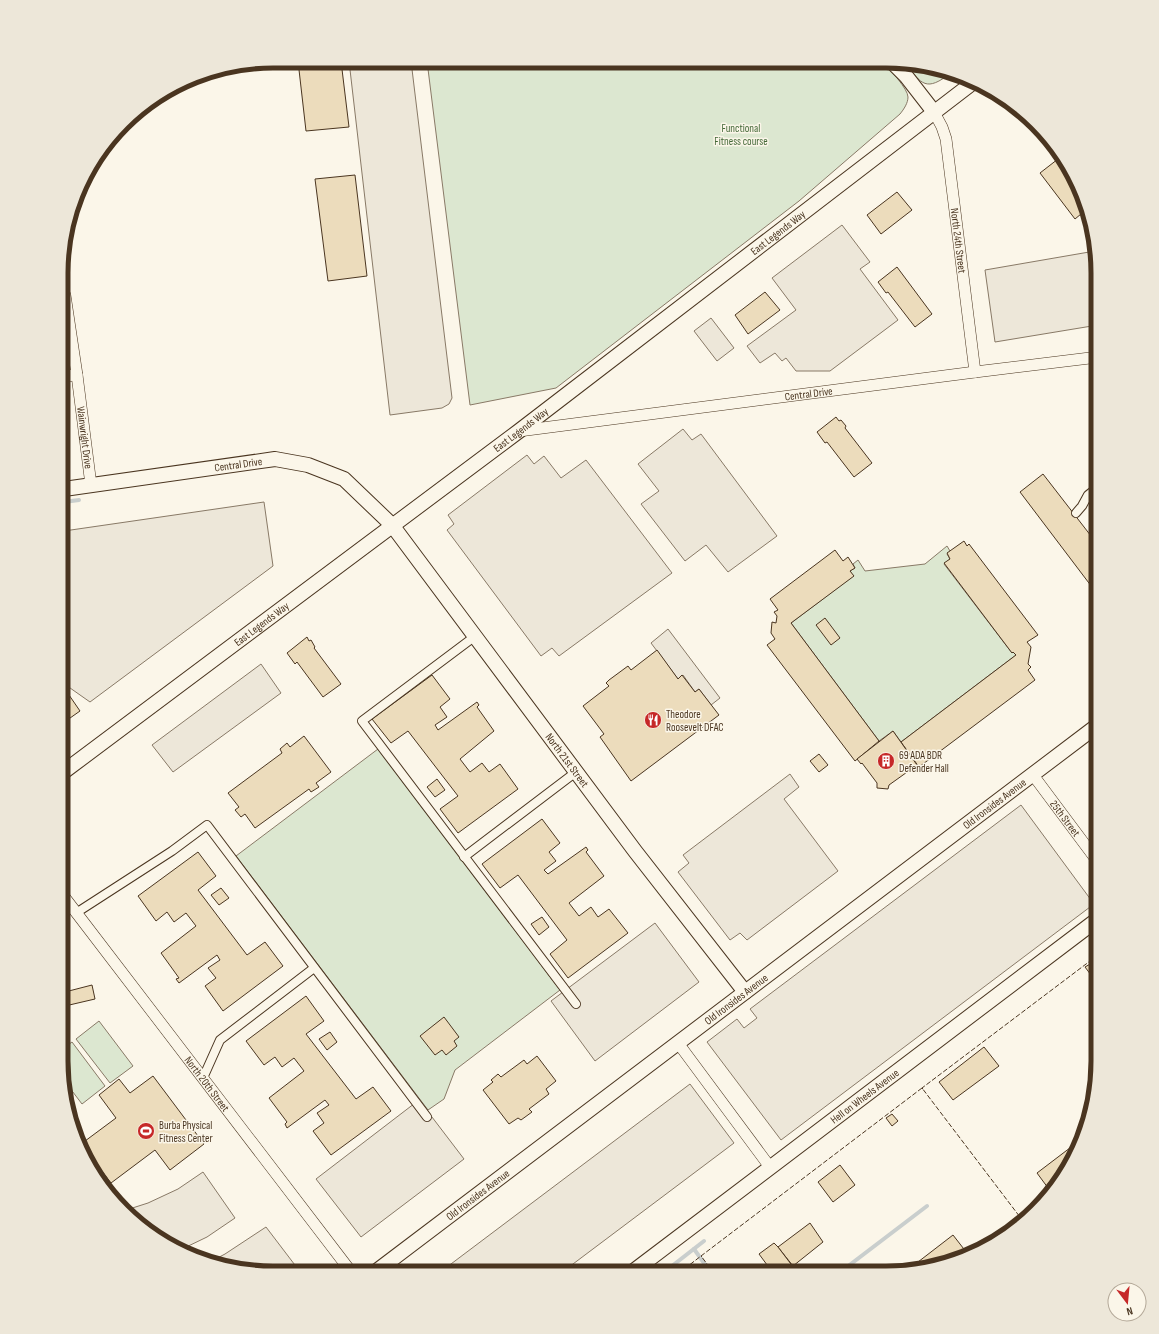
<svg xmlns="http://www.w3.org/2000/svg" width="1159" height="1334" viewBox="0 0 1159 1334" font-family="'Sofia Sans Condensed',sans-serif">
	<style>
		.green { fill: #dce7d0; stroke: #887966 }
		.parking { fill: #ede7d9; stroke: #887966 }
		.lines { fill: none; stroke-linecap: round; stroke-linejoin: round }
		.stream { stroke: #c9cecd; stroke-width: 4 }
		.building { fill: #ecdcbc; stroke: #4a3520 }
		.pedestrian-casing { stroke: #4a3520; stroke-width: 10 }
		.minor-casing { stroke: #4a3520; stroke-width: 12 }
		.tertiary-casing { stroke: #4a3520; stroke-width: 16 }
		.pedestrian { stroke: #fbf6e9; stroke-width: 8 }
		.minor { stroke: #fbf6e9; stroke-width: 11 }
		.tertiary { stroke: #fbf6e9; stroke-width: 14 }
		.fence { stroke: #4a3520; stroke-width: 1; stroke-dasharray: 5 2; stroke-linecap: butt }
		.labels { text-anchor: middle; stroke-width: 3; stroke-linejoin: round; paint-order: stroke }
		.park-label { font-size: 11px; fill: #436837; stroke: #fbf6e9 }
		.street-label { font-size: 11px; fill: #4a3520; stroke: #fbf6e9 }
		.poi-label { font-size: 11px; fill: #4a3520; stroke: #fbf6e9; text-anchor: start }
		.rim { fill: none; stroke: #4a3520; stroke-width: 5 }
	</style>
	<rect width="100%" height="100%" fill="#fbf6e9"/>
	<g class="green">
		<path d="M427,61L885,63C890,70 908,89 908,97C908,103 904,109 900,114L799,201L556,388L470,405Z"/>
		<path d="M905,63H914L951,73C926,92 922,85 905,63Z"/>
		<polygon points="947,546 950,551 947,554 950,559 944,564 1012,653 1013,652 1016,655 901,742 893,731 879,741 791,623 853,576 850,571 855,568 853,564 858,560 865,571 925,564"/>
		<polygon points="378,749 560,990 455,1070 444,1099 428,1110 236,856"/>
		<polygon points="99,1021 133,1066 110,1083 76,1039"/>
		<polygon points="72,1042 105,1086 82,1104 63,1079 61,1050"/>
	</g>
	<g class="parking">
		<polygon points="349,61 411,61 452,398 449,404 442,408 390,415"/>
		<polygon points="842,225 870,262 860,269 898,320 830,371 796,371 786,358 782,361 775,353 760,363 747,346 796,310 772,278"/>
		<polygon points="1095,251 1098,272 1098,325 995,342 985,270"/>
		<polygon points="711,318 734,348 717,361 694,331"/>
		<polygon points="683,429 692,440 701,434 777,536 728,572 706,545 685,561 641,504 659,491 638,464"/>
		<polygon points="527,455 534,464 544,456 561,478 586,460 672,573 559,656 552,648 541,656 447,530 454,524 448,515"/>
		<polygon points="264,502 273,566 90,702 63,683 64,531"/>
		<polygon points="668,629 720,698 711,705 699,689 695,692 683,675 678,679 651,643"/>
		<polygon points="261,664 281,693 173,772 152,745"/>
		<polygon points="790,774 799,787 784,799 838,871 747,940 740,933 730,940 678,872 689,863 683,855"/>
		<polygon points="1021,805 1094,904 781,1140 707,1042 737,1019 744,1028 757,1018 750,1009"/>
		<polygon points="655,923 699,982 595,1061 551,1001"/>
		<polygon points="690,1084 734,1143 561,1273 439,1273"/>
		<polygon points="419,1100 464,1159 361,1237 316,1179"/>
		<polygon points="203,1172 235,1218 207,1237 180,1250 155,1237 123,1211 148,1203 178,1189"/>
		<polygon points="266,1227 301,1273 259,1273 208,1263 225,1254"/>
	</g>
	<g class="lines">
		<g class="stream">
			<polyline points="64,502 79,500"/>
			<polyline points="694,1249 711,1273"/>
			<polyline points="663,1273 704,1241"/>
			<polyline points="839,1273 927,1206"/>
		</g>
	</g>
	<g class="building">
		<polygon points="298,61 341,61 349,127 306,131"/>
		<polygon points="1058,159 1077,186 1087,209 1075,219 1040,173"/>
		<polygon points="355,175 367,276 328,281 315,179"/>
		<polygon points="897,192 912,210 881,234 867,215"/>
		<polygon points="897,267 932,314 915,327 888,292 886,293 878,282"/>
		<polygon points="765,292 780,310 748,334 735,315"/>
		<polygon points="836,417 839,421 841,420 846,426 845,428 872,463 854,477 827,442 825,443 817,432"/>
		<polygon points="1043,474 1098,545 1098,595 1020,492"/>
		<polygon points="964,541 967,546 969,544 1038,635 1027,642 1031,647 1028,664 1031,667 1028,670 1035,680 919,767 901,742 1016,655 1013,652 1012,653 944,563 950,559 947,553"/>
		<polygon points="835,550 843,561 848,557 855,568 850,571 854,576 791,623 879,741 855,761 767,645 775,639 771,633 772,622 776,623 777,616 774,612 778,610 770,599"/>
		<polygon points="825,618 840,638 831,645 816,625"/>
		<polygon points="307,637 309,641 311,640 315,647 314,648 341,684 323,697 297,662 295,664 287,653"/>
		<polygon points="657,650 678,679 682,675 695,692 699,689 719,715 631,781 600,737 604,734 583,706 609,686 606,683 609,680 628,666 631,670"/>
		<polygon points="432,675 450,699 440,707 447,717 435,725 438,730 477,702 479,705 477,707 494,731 460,759 470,772 482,763 489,772 500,764 518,789 458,833 440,809 458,796 408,731 391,743 372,719"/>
		<polygon points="69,695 80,711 63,723 63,699"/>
		<polygon points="893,731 917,765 889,785 888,789 877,788 877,783 862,763 861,764 857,759"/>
		<polygon points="304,736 331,772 316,783 319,787 311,792 309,789 255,828 245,814 241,817 235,810 239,807 228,793 282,753 280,749 287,743 290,747"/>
		<polygon points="819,754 828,765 819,772 810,761"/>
		<polygon points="437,779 445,790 435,797 427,787"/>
		<polygon points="542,819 560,843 549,852 556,861 544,870 548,874 586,847 588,850 586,852 604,876 569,903 579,916 591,907 598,917 609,909 628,933 568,978 550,954 567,940 518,875 500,888 482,864"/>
		<polygon points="198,852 216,876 198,890 247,955 265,942 283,966 223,1011 205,986 216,978 208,968 220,960 217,955 179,983 176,979 179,978 161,953 196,926 186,913 174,922 167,912 156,921 138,896"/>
		<polygon points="221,888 229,898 219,905 211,895"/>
		<polygon points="542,917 549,927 539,935 531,924"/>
		<polygon points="1092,963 1097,970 1091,975 1085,967"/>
		<polygon points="92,985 95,999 65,1006 61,993"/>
		<polygon points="306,996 324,1021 306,1034 356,1099 373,1087 391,1111 331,1155 313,1131 324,1123 317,1113 329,1105 325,1100 287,1128 285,1124 287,1122 269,1098 304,1071 294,1058 282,1067 275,1057 264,1065 246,1041"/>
		<polygon points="444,1017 459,1037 454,1041 457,1046 446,1055 442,1050 435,1055 420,1036"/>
		<polygon points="330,1032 337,1042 327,1050 319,1039"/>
		<polygon points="984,1047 999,1066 953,1100 939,1082"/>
		<polygon points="537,1056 556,1081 546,1089 549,1094 529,1109 532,1112 521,1120 518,1118 509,1124 483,1090 493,1082 491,1080 498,1074 501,1077 524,1060 527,1064"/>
		<polygon points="153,1076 204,1144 170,1170 155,1150 111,1183 81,1144 116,1118 99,1095 119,1079 130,1093"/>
		<polygon points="892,1114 898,1121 892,1126 886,1118"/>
		<polygon points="1083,1138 1070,1167 1051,1192 1037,1173"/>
		<polygon points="840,1165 855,1185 833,1202 818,1182"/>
		<polygon points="810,1223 823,1242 793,1266 778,1247"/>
		<polygon points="953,1235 967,1253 959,1260 954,1262 905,1272"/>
		<polygon points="774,1243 778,1247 797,1272 773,1273 759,1254"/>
	</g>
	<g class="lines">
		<g class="pedestrian-casing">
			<g id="pedestrian">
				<polyline points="1076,513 1082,506 1088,495 1098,487"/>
				<polyline points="1096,538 1098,537"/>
				<polyline points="474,637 362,721 576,1004"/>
				<polyline points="464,857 576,772"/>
				<polyline points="76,913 172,851 207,825 427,1117"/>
				<polyline points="203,1078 220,1040 314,968"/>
			</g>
		</g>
		<g class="minor-casing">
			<g id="minor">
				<path id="s1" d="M934,112L942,127L946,139L975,372"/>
				<path id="s2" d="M65,295L77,375L91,485"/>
				<polyline points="64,376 77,375"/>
				<path id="s3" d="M519,431L975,372L1098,357"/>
				<path id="s4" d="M1033,775L1098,862"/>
				<path id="s5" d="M62,894L352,1273"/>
				<polyline points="678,1043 770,1167"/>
			</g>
		</g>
		<g class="tertiary-casing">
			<g id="tertiary">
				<polyline points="893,63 906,76 934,112"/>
				<path id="s6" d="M64,489L275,459L308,465L344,479L392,525L635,851L745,992"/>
				<path id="s7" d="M62,773L519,431L975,81"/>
				<path id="s8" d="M374,1273L1098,725"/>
				<path id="s9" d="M631,1273L1098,919"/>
			</g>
		</g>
		<use href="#pedestrian" class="pedestrian"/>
		<use href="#minor" class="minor"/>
		<use href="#tertiary" class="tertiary"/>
		<g class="fence">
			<polyline points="923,1089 922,1088 1098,955"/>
			<polyline points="679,1273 701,1256 702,1257"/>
			<polyline points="714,1273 701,1256 922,1088 1023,1221"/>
		</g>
	</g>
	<defs>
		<g id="restaurant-disc" transform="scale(0.9)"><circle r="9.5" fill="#c62828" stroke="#fbf6e9"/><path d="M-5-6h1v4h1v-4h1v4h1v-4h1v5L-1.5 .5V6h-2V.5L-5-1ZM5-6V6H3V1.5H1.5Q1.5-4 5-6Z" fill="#fff"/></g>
		<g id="building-disc" transform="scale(0.9)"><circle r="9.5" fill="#c62828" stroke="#fbf6e9"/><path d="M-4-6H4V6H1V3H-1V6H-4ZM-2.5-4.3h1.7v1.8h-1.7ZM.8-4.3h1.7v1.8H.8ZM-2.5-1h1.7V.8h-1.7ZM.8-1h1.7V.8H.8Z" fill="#fff"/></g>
		<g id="stadium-disc" transform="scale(0.9)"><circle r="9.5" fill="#c62828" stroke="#fbf6e9"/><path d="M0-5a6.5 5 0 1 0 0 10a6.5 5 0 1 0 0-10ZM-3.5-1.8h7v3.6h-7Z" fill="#fff"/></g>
	</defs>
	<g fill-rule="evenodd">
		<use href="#restaurant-disc" x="653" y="720"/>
		<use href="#building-disc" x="886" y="761"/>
		<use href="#stadium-disc" x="146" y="1131"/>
	</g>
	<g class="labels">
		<g class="park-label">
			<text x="741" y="132">Functional<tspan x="741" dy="13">Fitness course</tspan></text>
		</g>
		<g class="street-label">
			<text dy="4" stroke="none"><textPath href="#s7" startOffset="897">East Legends Way</textPath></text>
			<text dy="4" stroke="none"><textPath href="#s1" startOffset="132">North 24th Street</textPath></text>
			<text dy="4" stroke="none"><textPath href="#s3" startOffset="292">Central Drive</textPath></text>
			<text dy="4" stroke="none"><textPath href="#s7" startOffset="573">East Legends Way</textPath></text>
			<text dy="4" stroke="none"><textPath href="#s2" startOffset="144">Wainwright Drive</textPath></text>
			<text dy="4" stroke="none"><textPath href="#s6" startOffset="176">Central Drive</textPath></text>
			<text dy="4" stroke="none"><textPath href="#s7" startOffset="249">East Legends Way</textPath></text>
			<text dy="4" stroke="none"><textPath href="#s6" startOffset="645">North 21st Street</textPath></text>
			<text dy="4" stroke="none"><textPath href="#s8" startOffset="778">Old Ironsides Avenue</textPath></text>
			<text dy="4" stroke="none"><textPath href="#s4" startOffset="54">25th Street</textPath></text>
			<text dy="4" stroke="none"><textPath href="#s8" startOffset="454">Old Ironsides Avenue</textPath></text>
			<text dy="4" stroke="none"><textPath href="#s5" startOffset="239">North 20th Street</textPath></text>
			<text dy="4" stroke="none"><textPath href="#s9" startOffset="293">Hell on Wheels Avenue</textPath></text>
			<text dy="4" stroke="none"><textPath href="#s8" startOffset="130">Old Ironsides Avenue</textPath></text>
		</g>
		<g class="poi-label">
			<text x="666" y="718">Theodore<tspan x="666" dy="13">Roosevelt DFAC</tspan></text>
			<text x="899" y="759">69 ADA BDR<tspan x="899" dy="13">Defender Hall</tspan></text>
			<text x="159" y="1129">Burba Physical<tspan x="159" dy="13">Fitness Center</tspan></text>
		</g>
	</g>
	<path d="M0 0H1159V1334H0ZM273 68H886A205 205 0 0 1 1091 273V1061A205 205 0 0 1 886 1266H273A205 205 0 0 1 68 1061V273A205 205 0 0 1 273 68Z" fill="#ede7d9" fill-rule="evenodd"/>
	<path class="rim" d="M273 68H886A205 205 0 0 1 1091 273V1061A205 205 0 0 1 886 1266H273A205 205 0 0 1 68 1061V273A205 205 0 0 1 273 68Z"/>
	<g transform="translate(1127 1302) rotate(164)"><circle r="19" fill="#fbf6e9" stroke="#b4a999"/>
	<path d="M0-3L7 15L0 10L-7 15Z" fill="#c62828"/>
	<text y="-6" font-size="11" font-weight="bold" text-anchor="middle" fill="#4a3520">N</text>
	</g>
</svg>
